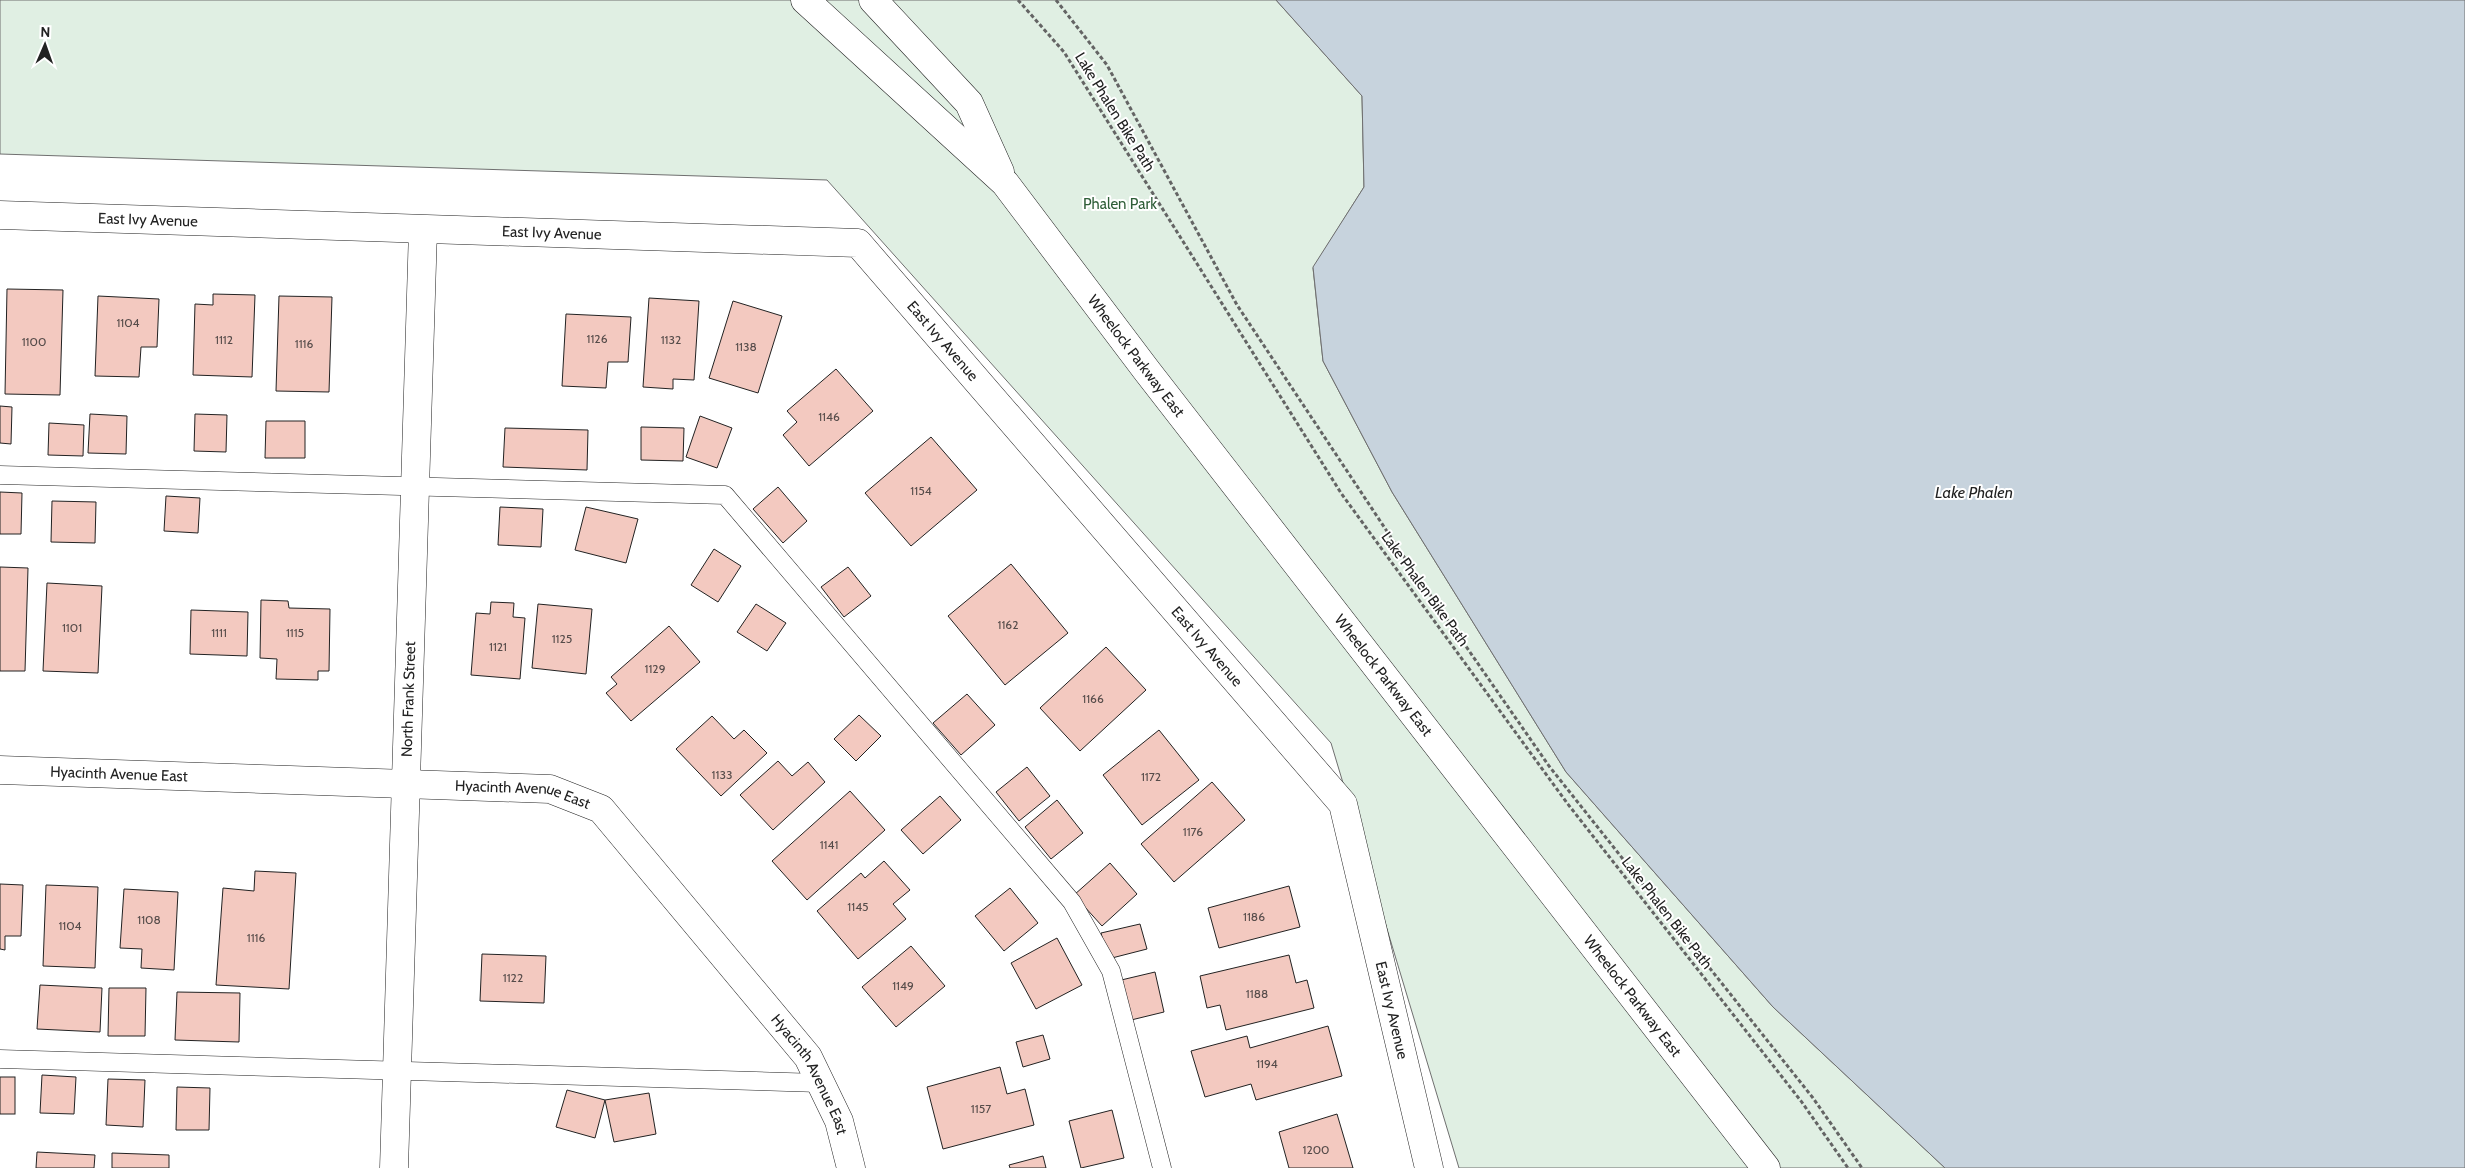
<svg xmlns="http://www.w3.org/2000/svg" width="2465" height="1168" viewBox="0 0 2465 1168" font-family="Cabin,sans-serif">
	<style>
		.green { fill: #e0efe3; stroke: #6f6f6f }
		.water { fill: #c7d3dd; stroke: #6f6f6f }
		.building { fill: #f3c9c0; stroke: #222 }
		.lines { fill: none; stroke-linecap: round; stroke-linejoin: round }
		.lane-casing { stroke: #222; stroke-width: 19 }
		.street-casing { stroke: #222; stroke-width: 29 }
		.secondary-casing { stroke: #222; stroke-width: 29 }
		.path { stroke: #646464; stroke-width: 3; stroke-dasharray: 4 2.5; stroke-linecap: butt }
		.lane { stroke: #fff; stroke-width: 18 }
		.street { stroke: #fff; stroke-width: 28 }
		.secondary { stroke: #fff; stroke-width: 28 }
		.labels { text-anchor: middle; stroke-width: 4; stroke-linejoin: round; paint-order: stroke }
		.number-label { font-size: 12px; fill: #564c4a }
		.street-label { font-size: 15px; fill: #222; stroke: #fff }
		.park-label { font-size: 15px; fill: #2f5e38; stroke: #fff }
		.water-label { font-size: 16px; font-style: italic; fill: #222; stroke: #fff }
	</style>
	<rect width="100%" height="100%" fill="#fff"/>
	<polygon class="green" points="0,0 1276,0 1362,96 1364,187 1313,268 1323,361 1392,492 1566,772 1773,1007 1945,1168 1459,1168 1331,743 827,180 0,154"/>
	<polygon class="water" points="1276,0 2465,0 2465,1168 1945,1168 1773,1007 1566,772 1392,492 1323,361 1313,267 1364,187 1362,96"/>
	<g class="building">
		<polygon points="7,289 63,290 60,395 5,394"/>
		<polygon points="213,294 255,295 252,377 193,375 195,304 213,305"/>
		<polygon points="98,296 159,299 157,347 141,347 139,377 95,376"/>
		<polygon points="279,296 332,297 329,392 276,391"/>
		<polygon points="649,298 699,301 694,380 673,379 673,389 643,387"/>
		<polygon points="733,301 782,316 758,393 709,378"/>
		<polygon points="566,314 631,317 628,362 608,362 606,388 562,386"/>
		<polygon points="836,369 873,411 809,466 783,435 797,422 787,411"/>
		<polygon points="0,406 12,407 11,444 0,443"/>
		<polygon points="90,414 127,416 126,454 88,453"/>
		<polygon points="195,414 227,415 226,452 194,451"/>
		<polygon points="700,416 732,428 717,468 686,457"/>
		<polygon points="266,421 305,421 305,458 265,458"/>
		<polygon points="49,423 84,425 83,456 48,455"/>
		<polygon points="641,427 684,428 683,461 641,460"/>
		<polygon points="505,428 588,430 587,470 503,467"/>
		<polygon points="931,437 977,490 911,546 865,493"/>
		<polygon points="778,487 807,521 783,543 753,509"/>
		<polygon points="0,492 22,493 21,534 0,534"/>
		<polygon points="166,496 200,498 198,533 164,531"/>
		<polygon points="52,501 96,502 95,543 51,542"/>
		<polygon points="500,507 543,509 541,547 498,545"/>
		<polygon points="586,507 638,519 626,563 575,550"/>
		<polygon points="714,549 741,566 718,602 691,585"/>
		<polygon points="1011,564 1068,633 1005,685 948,616"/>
		<polygon points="0,567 28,568 25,671 0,671"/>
		<polygon points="848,567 871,596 844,617 821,587"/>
		<polygon points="47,583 102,586 98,673 43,671"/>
		<polygon points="261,600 288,601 289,608 330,609 329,671 318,671 318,680 276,679 277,659 260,658"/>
		<polygon points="491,602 514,603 513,617 525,618 520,679 471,675 476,613 490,614"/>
		<polygon points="538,604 592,609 586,674 532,668"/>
		<polygon points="756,604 786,623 767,651 737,632"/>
		<polygon points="191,610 248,612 247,656 190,654"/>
		<polygon points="669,626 700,662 631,721 606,693 617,684 611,677"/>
		<polygon points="1106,647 1146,690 1080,751 1040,708"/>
		<polygon points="967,694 995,725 961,755 933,723"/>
		<polygon points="859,715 881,736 856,761 834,739"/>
		<polygon points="712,716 734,739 744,730 767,753 721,796 676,749"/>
		<polygon points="1159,730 1199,780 1142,825 1103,775"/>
		<polygon points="778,761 792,776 808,762 825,782 773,830 740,795"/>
		<polygon points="1027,767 1050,796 1019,821 996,792"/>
		<polygon points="1212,782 1245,820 1174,882 1141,844"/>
		<polygon points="850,791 885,830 807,900 772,861"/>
		<polygon points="940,796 961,820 923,854 901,830"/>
		<polygon points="1057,800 1083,833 1051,859 1025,827"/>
		<polygon points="884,861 910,890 893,904 906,919 858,959 817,911 861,873 865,878"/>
		<polygon points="1110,863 1137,894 1102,926 1074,895"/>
		<polygon points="255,871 296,873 289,989 216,985 223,888 254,891"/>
		<polygon points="0,884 23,885 21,936 5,936 5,950 0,949"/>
		<polygon points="46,885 98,887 95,968 43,966"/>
		<polygon points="1289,886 1300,927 1219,948 1208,908"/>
		<polygon points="1010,888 1038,923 1004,951 975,916"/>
		<polygon points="124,889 178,892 174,970 141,968 142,949 120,948"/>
		<polygon points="1140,924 1147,949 1108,959 1101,933"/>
		<polygon points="1057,938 1082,985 1036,1009 1011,963"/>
		<polygon points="911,946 945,986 896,1027 862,987"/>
		<polygon points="482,954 546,956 544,1003 480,1001"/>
		<polygon points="1289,955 1296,983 1307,980 1314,1008 1226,1030 1220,1005 1207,1008 1200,976"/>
		<polygon points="1155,972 1164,1012 1127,1021 1117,981"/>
		<polygon points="40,985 102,988 100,1032 37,1029"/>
		<polygon points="109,988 146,988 145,1036 108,1036"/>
		<polygon points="177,992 240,993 239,1042 175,1040"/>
		<polygon points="1328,1026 1342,1076 1256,1100 1251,1084 1205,1097 1191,1051 1247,1036 1250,1048"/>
		<polygon points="1043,1035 1050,1059 1023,1067 1016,1042"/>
		<polygon points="1000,1067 1007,1094 1025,1089 1034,1125 943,1149 927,1087"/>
		<polygon points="42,1075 76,1077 74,1114 40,1113"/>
		<rect x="0" y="1077" width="15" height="37"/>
		<polygon points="108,1079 145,1080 143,1127 106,1125"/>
		<polygon points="177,1087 210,1088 209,1130 176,1130"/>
		<polygon points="567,1090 605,1100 595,1138 556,1127"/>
		<polygon points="649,1093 656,1134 614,1142 605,1100"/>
		<polygon points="1112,1110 1124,1158 1081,1168 1069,1121"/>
		<polygon points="1337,1114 1353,1168 1289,1168 1279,1132"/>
		<polygon points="37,1152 95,1155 94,1168 36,1168"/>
		<polygon points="112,1153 169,1155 169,1168 112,1168"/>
		<polygon points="1043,1156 1046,1168 1010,1168 1009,1165"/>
	</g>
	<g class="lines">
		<g class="lane-casing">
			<g id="lane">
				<polyline points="0,475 725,495 1072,902 1111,971 1162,1168"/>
				<polyline points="0,1059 820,1083"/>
			</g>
		</g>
		<g class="street-casing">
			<g id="street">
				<path id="s1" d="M0,215L858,243L1343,804L1429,1168"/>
				<path id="s2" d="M0,770L550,789L601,809L808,1057L839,1121L851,1168"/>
				<path id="s3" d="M394,1168L423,230"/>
			</g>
		</g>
		<g class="secondary-casing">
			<g id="secondary">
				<path id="s4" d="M805,0L1005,183L1147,371L1766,1168"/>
				<polyline points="873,0 969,103 1000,172"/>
			</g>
		</g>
		<g class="path">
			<polyline points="1018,0 1064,52 1341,493 1567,803 1801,1101 1848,1168"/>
			<polyline points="1056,0 1107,65 1237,305 1406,560 1549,766 1813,1098 1862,1168"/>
		</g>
		<use href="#lane" class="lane"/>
		<use href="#street" class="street"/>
		<use href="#secondary" class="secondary"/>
	</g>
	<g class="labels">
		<g class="number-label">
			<text x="128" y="327">1104</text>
			<text x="597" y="343">1126</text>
			<text x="224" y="344">1112</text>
			<text x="671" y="344">1132</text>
			<text x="34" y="346">1100</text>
			<text x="304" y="348">1116</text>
			<text x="746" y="351">1138</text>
			<text x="829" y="421">1146</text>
			<text x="921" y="495">1154</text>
			<text x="1008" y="629">1162</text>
			<text x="72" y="632">1101</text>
			<text x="219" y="637">1111</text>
			<text x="295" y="637">1115</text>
			<text x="562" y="643">1125</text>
			<text x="498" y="651">1121</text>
			<text x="655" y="673">1129</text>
			<text x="1093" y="703">1166</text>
			<text x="722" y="779">1133</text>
			<text x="1151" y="781">1172</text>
			<text x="1193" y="836">1176</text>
			<text x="829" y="849">1141</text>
			<text x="858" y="911">1145</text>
			<text x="1254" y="921">1186</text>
			<text x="149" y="924">1108</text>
			<text x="70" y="930">1104</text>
			<text x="256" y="942">1116</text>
			<text x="513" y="982">1122</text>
			<text x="903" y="990">1149</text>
			<text x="1257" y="998">1188</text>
			<text x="1267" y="1068">1194</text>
			<text x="981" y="1113">1157</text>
			<text x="1316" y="1154">1200</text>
		</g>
		<g class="street-label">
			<text transform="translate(1115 112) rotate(58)" y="5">Lake Phalen Bike Path</text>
			<text dy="5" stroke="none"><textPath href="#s1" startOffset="148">East Ivy Avenue</textPath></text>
			<text dy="5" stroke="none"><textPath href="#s1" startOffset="552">East Ivy Avenue</textPath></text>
			<text dy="5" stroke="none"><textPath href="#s1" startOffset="988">East Ivy Avenue</textPath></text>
			<text dy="5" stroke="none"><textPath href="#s4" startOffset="488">Wheelock Parkway East</textPath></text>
			<text transform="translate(1425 589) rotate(54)" y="5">Lake Phalen Bike Path</text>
			<text dy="5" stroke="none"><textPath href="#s1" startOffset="1392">East Ivy Avenue</textPath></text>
			<text dy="5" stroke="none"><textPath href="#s4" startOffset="892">Wheelock Parkway East</textPath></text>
			<text dy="5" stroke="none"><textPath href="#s3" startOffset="469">North Frank Street</textPath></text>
			<text dy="5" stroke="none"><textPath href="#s2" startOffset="119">Hyacinth Avenue East</textPath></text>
			<text dy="5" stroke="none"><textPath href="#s2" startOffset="524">Hyacinth Avenue East</textPath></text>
			<text transform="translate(1667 913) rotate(52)" y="5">Lake Phalen Bike Path</text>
			<text dy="5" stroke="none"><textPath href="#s4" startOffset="1298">Wheelock Parkway East</textPath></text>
			<text dy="5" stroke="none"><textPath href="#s1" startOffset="1812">East Ivy Avenue</textPath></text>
			<text dy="5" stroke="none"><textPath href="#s2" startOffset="944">Hyacinth Avenue East</textPath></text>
		</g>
		<g class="park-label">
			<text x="1120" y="209">Phalen Park</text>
		</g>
		<g class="water-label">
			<text x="1974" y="498">Lake Phalen</text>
		</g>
	</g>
	<g transform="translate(45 45) rotate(2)" stroke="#ffffff" stroke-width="4" paint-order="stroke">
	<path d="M0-4L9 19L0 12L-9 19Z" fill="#222222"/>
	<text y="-8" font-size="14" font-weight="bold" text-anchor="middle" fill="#222222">N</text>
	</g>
</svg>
